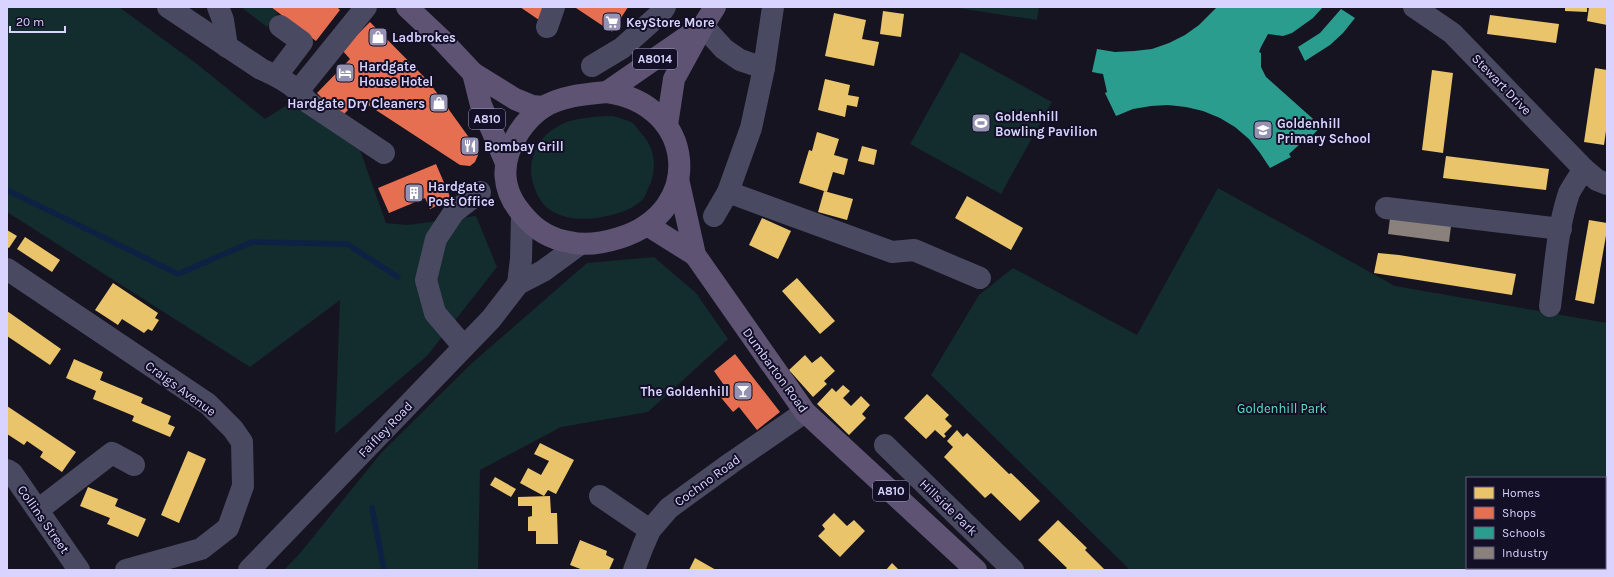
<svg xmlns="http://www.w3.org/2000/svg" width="1614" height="577" viewBox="0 0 1614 577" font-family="Karla,sans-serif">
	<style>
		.green { fill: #132c2d; fill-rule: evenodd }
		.homes { fill: #e9c46a }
		.shops { fill: #e76f51 }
		.schools { fill: #2a9d8f }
		.industry { fill: #8a817c }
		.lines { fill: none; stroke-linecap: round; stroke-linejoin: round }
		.stream { stroke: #0d2144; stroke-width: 5.5 }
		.minor { stroke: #4a4962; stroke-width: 22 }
		.major { stroke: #5e5373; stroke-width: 22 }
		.labels { text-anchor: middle; stroke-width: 4; stroke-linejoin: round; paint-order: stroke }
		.shield { fill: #130f26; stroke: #9e99be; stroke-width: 1 }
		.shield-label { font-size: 12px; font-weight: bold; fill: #d9d4ff }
		.poi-label { font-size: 13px; font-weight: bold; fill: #d9d4ff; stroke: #130f26; text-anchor: start }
		.street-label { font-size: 13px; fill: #d9d4ff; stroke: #130f26 }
		.park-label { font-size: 13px; fill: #5fe0c0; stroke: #130f26 }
	</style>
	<rect width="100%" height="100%" fill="#161421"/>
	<g class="green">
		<polygon points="7,7 119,7 197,64 265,119 295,100 360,150 386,223 407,225 476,216 497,267 427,356 335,434 340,300 250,367 7,212"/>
		<polygon points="241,7 271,7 278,13 267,27"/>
		<polygon points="951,7 1039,7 1037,20"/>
		<polygon points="961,52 1052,102 1001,194 910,144"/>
		<path d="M613,116C619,118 628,120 633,123C636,126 638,130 641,133C656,149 658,171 647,191C646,194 644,199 641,201C628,212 613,215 597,218C580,220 565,219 550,210C541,204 534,190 532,179C528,156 539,136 560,125C573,118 598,116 613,116Z"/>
		<path d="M1218,188L1395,286L1607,323V570H1130L931,375L979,295L1013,268L1137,335ZM1467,478H1605V568H1467Z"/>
		<polygon points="654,257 696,293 728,339 648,412 561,427 480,470 478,570 284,570 301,552 381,453 471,364 587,263"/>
	</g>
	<g class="homes">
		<polygon points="1565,7 1587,7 1587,12 1565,11"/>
		<polygon points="1589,7 1607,7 1607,25 1587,21"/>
		<polygon points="883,11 904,14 901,37 880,34"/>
		<polygon points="834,13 866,20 862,39 879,42 874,66 825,56"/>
		<polygon points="1490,15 1559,24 1556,43 1487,34"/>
		<polygon points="1595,68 1607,70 1607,124 1604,145 1584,142"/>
		<polygon points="1432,70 1453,73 1443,153 1422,150"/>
		<polygon points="825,79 850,85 848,95 859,97 857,107 847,105 845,117 818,110"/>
		<polygon points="817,132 839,139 834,155 848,159 844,175 833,172 827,192 799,183 809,150 812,151"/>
		<polygon points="862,146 877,150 874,165 858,161"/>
		<polygon points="1446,156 1549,169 1546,190 1443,178"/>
		<polygon points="824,191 853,199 847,220 818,212"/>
		<polygon points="967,196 1023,228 1011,250 955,218"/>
		<polygon points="762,218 791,231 778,259 749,245"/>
		<polygon points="1589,220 1607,223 1607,230 1594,304 1575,300"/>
		<polygon points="7,230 17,236 9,248 7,247"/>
		<polygon points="25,237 60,260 52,272 17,249"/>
		<polygon points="1378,253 1399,255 1516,274 1512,295 1374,273"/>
		<polygon points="797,278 835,321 820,334 782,291"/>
		<polygon points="113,283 158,313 155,318 159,320 152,331 148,329 144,333 122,319 118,325 95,310"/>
		<polygon points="7,311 61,349 50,365 7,336"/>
		<polygon points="805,355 812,363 821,356 835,371 824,381 827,384 813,397 789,370"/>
		<polygon points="74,359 103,372 100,380 143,398 141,403 171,416 168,424 175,427 170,437 132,421 134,416 93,399 96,391 66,378"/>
		<polygon points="843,385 850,391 843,398 851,406 861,396 870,405 862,414 866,418 849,435 817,404 832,388 836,392"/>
		<polygon points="927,394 949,415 945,419 952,426 944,434 946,436 944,438 935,430 926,439 904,418"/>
		<polygon points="7,406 76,452 62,472 40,457 43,452 27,441 24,445 7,434"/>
		<polygon points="957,430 963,437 967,433 1009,474 1011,473 1040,501 1020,521 991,493 985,498 944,457 953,447 947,441"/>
		<polygon points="540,443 574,460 556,494 548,490 544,496 520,483 528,468 541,475 549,461 534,454"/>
		<polygon points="188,451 206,459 179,523 161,515"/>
		<polygon points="495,477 516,489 511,497 490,485"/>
		<polygon points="88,487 118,499 115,506 146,519 138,537 107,524 110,518 80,506"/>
		<polygon points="550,496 551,513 557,513 558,544 536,544 536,531 528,531 528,517 532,516 532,506 518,506 518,497"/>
		<polygon points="834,513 847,526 854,520 865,531 840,557 818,536 825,529 822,525"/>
		<polygon points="1058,520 1087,548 1085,550 1105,570 1065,570 1067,568 1038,540"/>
		<polygon points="580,540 607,551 606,555 614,559 609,570 583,570 570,565"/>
		<polygon points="695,558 716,570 689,570"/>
		<polygon points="892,563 899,570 886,570"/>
	</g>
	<g class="shops">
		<polygon points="271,7 337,7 340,10 316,41"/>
		<polygon points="520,7 547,7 539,20"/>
		<polygon points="577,7 628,7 612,32 576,8"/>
		<polygon points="370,22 429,82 478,150 478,155 475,162 470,166 460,165 359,99 341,117 317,93 350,59 342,50"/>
		<polygon points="436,164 451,199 430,209 425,198 389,213 378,188"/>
		<polygon points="735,354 780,412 757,430 739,407 733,412 718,394 726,388 714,371"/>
	</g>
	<g class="schools">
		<polygon points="1217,7 1323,7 1313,18 1292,33 1283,36 1268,34 1261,47 1259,52 1261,53 1261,67 1266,77 1321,126 1305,144 1302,142 1289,154 1291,157 1270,168 1260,153 1249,139 1235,127 1220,118 1203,111 1186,107 1168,105 1151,106 1133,109 1116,116 1105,93 1107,92 1103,74 1092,72 1097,49 1115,52 1134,51 1152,49 1169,43 1185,35 1199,25"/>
		<polygon points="1341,9 1355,18 1343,33 1330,45 1305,61 1298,47 1320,33"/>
	</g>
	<polygon class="industry" points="1390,218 1451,226 1449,242 1388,234"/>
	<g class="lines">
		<g class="stream">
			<polyline points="7,190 178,274 252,242 347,244 398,277"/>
			<polyline points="372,508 384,570"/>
		</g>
		<g class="minor">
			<path d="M168,7L261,69C275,75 287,81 298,91L366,7"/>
			<polyline points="218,7 223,20 227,47"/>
			<polyline points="1414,7 1452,33 1584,169 1597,180 1607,184"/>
			<polyline points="703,26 724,49 740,60 764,68"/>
			<polyline points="547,27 554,7"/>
			<polyline points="592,66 622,48 661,13 665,7"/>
			<polyline points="277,75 302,42 280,26"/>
			<polyline points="298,91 309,103 384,153"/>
			<polyline points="728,192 892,252 914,250 980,278"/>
			<polyline points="1386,208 1561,229"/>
			<polyline points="714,216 728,192 751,128 764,68 773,7"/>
			<polyline points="7,269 208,404 233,429 242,442 243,486 228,528 201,549 126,570"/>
			<polyline points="518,284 521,259 522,215"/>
			<path d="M1550,306C1555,269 1557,229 1569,193C1573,185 1579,177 1584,169"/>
			<polyline points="464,347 435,313 426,280 436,239 454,212 480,192"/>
			<polyline points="885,445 1013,570"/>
			<polyline points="7,470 12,473 79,570"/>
			<polyline points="600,496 650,530"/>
			<polyline points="38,510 112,453 134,465"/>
			<polyline points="249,570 491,319 518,284 543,271 580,244"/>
			<polyline points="634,570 643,546 650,530 669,508 731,463 805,412"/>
		</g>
		<g class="major">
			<polyline points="407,7 442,40 473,73 515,99 532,106 543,107"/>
			<polyline points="473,73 481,105 506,163"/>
			<path d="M607,92C695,104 707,211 619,238C603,243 585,246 569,242C551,239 536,230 525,217C500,191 500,161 519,132C525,123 533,114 542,108C560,96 586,94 607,92Z"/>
			<polyline points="607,92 698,29"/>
			<polyline points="667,125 674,79 703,26 715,7"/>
			<polyline points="678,179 695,255 805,412 976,570"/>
			<polyline points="647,225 695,255"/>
		</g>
	</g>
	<defs>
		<g id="supermarket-square" transform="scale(1)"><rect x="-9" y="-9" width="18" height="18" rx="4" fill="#9591b1" stroke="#130f26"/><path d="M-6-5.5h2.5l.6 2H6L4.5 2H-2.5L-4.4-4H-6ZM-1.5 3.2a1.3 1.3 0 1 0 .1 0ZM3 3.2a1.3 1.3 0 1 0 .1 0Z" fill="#fff"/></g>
		<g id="shop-square" transform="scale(1)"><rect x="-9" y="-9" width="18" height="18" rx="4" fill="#9591b1" stroke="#130f26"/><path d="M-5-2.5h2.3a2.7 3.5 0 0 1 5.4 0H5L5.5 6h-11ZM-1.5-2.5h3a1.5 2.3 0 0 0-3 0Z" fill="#fff"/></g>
		<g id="hotel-square" transform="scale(1)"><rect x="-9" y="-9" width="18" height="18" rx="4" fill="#9591b1" stroke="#130f26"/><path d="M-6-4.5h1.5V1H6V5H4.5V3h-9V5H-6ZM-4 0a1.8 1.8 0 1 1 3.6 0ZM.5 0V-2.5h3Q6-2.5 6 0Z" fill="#fff"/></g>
		<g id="stadium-square" transform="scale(1)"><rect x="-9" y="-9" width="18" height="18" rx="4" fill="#9591b1" stroke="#130f26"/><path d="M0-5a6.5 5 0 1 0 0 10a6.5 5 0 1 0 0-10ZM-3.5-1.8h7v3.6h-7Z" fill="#fff"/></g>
		<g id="school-square" transform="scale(1)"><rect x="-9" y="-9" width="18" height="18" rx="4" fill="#9591b1" stroke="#130f26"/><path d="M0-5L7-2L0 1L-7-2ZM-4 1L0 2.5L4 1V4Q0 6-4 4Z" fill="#fff"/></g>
		<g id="restaurant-square" transform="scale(1)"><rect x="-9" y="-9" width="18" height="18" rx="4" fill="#9591b1" stroke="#130f26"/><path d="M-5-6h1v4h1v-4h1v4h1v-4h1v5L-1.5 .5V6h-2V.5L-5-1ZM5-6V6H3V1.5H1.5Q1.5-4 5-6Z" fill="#fff"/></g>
		<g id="building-square" transform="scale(1)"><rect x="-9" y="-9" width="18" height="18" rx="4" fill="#9591b1" stroke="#130f26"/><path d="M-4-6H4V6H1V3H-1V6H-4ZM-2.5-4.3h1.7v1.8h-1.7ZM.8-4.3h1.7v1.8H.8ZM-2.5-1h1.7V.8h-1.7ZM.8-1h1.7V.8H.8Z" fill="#fff"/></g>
		<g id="bar-square" transform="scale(1)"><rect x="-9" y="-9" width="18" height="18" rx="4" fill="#9591b1" stroke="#130f26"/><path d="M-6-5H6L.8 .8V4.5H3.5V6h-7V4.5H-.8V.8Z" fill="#fff"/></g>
	</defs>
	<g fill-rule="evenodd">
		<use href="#supermarket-square" x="612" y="22"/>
		<use href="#shop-square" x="378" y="37"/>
		<use href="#hotel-square" x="345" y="73"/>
		<use href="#shop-square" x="439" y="103"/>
		<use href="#stadium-square" x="981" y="123"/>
		<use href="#school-square" x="1263" y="130"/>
		<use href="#restaurant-square" x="470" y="146"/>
		<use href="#building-square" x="414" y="193"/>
		<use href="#bar-square" x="743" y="391"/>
	</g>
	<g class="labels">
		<g class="shield">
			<rect x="633" y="49" width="44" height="20" rx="3"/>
			<rect x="469" y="109" width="36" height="20" rx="3"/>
			<rect x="873" y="481" width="36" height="20" rx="3"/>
		</g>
		<g class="shield-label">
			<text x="655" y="63">A8014</text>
			<text x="487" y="123">A810</text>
			<text x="891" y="495">A810</text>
		</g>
		<g class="poi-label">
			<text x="626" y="27">KeyStore More</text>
			<text x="392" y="42">Ladbrokes</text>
			<text x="359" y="71">Hardgate<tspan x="359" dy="15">House Hotel</tspan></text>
			<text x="425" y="108" text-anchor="end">Hardgate Dry Cleaners</text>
			<text x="995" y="121">Goldenhill<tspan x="995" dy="15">Bowling Pavilion</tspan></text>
			<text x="1277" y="128">Goldenhill<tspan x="1277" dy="15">Primary School</tspan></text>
			<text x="484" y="151">Bombay Grill</text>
			<text x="428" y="191">Hardgate<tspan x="428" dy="15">Post Office</tspan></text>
			<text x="729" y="396" text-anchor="end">The Goldenhill</text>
		</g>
		<g class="street-label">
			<text transform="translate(1502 84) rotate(46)" y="5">Stewart Drive</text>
			<text transform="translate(776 370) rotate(54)" y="5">Dumbarton Road</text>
			<text transform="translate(181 388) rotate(36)" y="5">Craigs Avenue</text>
			<text transform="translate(385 429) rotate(-46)" y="5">Faifley Road</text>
			<text transform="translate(707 480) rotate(-36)" y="5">Cochno Road</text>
			<text transform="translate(949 507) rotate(44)" y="5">Hillside Park</text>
			<text transform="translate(44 519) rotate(55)" y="5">Collins Street</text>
		</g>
		<g class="park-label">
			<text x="1282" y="413">Goldenhill Park</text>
		</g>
	</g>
	<rect width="1614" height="577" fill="none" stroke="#d9d4ff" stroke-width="16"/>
	<rect x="1466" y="477" width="140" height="92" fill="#130f26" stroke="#625e7d"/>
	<rect x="1474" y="487" width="20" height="12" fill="#e9c46a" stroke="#625e7d"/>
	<text x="1502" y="497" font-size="12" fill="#d9d4ff">Homes</text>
	<rect x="1474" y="507" width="20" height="12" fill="#e76f51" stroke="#625e7d"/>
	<text x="1502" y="517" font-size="12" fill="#d9d4ff">Shops</text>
	<rect x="1474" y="527" width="20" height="12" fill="#2a9d8f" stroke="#625e7d"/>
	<text x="1502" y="537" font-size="12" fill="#d9d4ff">Schools</text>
	<rect x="1474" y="547" width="20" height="12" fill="#8a817c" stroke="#625e7d"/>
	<text x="1502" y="557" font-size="12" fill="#d9d4ff">Industry</text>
	<path d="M10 26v6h55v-6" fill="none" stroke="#d9d4ff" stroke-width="2"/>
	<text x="16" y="26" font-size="12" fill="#d9d4ff" stroke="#130f26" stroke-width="3" paint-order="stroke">20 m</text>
</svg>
